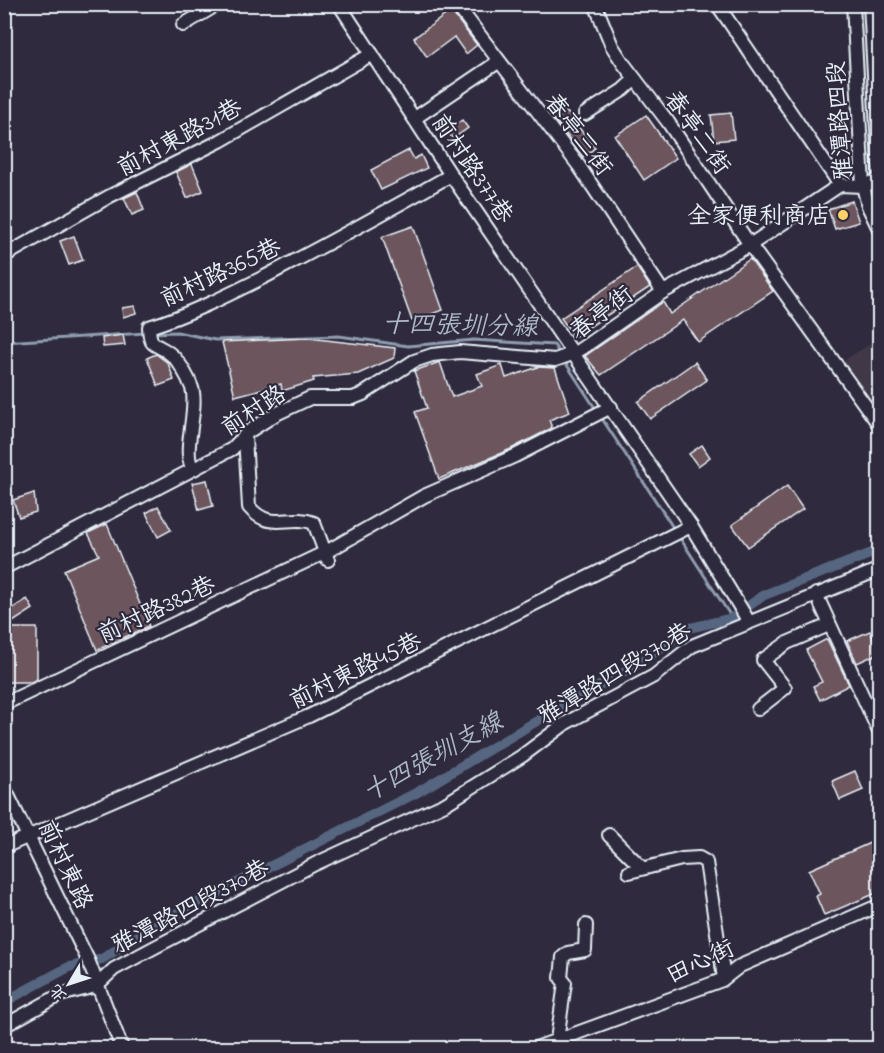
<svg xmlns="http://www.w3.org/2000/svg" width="884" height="1053" viewBox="0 0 884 1053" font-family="'Indie Flower','LXGW WenKai TC',sans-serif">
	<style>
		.built { fill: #413746 }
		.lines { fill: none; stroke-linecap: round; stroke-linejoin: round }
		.stream { stroke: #909eb0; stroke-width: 3 }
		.canal { stroke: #566680; stroke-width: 10 }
		.building { fill: #6c555b; stroke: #e8f1f8; stroke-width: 1.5 }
		.minor-casing { stroke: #e8f1f8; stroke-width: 16 }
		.minor { stroke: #2f2a3d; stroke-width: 12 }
		.poi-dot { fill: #ffd166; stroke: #2f2a3d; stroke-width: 2 }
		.labels { text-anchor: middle; stroke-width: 4.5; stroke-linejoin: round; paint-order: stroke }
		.street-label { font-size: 24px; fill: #e8f1f8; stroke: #2f2a3d }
		.poi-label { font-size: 24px; fill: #e8f1f8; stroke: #2f2a3d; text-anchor: end }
		.water-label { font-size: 26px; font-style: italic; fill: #aeb9c8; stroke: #2f2a3d }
	</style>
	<rect width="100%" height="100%" fill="#2f2a3d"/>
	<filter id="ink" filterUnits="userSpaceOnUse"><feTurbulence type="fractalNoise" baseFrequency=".0167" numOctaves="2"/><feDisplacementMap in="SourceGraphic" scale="12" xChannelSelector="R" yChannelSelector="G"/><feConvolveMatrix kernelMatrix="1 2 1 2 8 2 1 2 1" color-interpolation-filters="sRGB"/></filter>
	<g filter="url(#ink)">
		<polygon class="built" points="879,338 879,412 843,361"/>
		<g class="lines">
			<g class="stream">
				<polyline points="153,333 177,332 215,340 339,336 408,346 474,340 554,345 560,354"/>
				<polyline points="4,342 146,333"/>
				<polyline points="565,362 597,411"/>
				<polyline points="601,417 674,529"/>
				<polyline points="678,535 732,618"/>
			</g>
			<polyline class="canal" points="4,1002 69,967 102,959 158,923 418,792 530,725 638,664 690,628 732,618 764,595 880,550"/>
		</g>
		<g class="building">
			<polygon points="451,11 477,45 466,54 454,37 427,57 414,38"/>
			<polygon points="566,111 595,148 583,157 555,120"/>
			<polygon points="731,113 734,139 714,141 711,115"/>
			<polygon points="646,115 676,158 644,180 615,136"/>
			<polygon points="462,120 468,128 453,139 447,131"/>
			<polygon points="409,150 414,159 421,155 427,168 381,190 371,170"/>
			<polygon points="192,164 203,191 187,198 176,172"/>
			<polygon points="137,192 144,210 132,215 124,198"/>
			<polygon points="852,201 859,222 835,229 828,209"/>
			<polygon points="413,226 443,310 412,321 382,237"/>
			<polygon points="74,236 83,260 69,265 60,241"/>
			<polygon points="750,259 773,291 698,342 683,320 601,375 585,356 663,302 670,314"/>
			<polygon points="637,267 650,287 574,337 561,318"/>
			<polygon points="135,306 136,313 123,317 122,308"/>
			<polygon points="123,335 125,345 103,347 102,338"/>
			<polygon points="308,338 395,348 394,358 358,374 313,378 314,381 282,391 281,384 235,396 222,342"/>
			<polygon points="156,354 168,363 174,380 158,386 147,358"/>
			<polygon points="440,362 452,397 482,386 477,374 502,365 506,378 538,367 555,368 570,412 549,420 552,428 511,449 439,479 415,412 427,408 414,371"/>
			<polygon points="695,362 707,380 650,419 638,402"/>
			<polygon points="702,445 710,457 698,466 689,454"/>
			<polygon points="207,480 213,506 199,510 192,483"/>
			<polygon points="787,486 803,509 748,547 732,525"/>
			<polygon points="34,493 36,512 19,517 13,500"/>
			<polygon points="158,506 171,530 158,537 146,513"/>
			<polygon points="107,524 149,626 97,650 64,570 99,555 88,533"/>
			<polygon points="27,599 33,609 13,622 7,612"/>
			<polygon points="9,628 37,628 37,679 31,682 4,682 4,632 9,632"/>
			<polygon points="870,631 879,653 857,663 847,641"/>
			<polygon points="827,639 849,685 820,700 813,686 822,682 806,650"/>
			<polygon points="855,771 863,790 840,800 832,781"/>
			<polygon points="879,839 879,892 824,915 816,896 820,894 809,870"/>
		</g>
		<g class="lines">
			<g class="minor-casing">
				<g id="minor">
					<polyline points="339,4 451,175 691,526 749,622"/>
					<polyline points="456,4 579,166 663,292"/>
					<polyline points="595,4 612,46 623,63 668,122 750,245 880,426"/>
					<polyline points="717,4 840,185"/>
					<polyline points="853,4 863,186 868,206 880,231"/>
					<polyline points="870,4 880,182"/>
					<polyline points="183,25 218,4"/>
					<polyline points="585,114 623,90 635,79"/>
					<polyline points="415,118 498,62"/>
					<polyline points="4,256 110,196 220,141 372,54"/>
					<path d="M245,436L249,507C271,533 289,513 314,523L328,560"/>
					<path d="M194,469C180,456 199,410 192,388C188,377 179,360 169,353C155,342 150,349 149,327C191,314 230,294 270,274C331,242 391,209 451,175"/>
					<polyline points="4,568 232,449 248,432 276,414 310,398 353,398 363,394 414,361 432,355 460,352 555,360 575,353 663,292 750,245 840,185 863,186 880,180"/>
					<polyline points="816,594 880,734"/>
					<polyline points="4,704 326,552 424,496 515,456 611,407"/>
					<polyline points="758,709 785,688 763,660 787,643 829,625"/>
					<polyline points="4,787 88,960 122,1048"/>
					<polyline points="609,835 642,868"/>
					<polyline points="4,847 309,716 691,526"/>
					<polyline points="629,872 682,859 699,858 706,862 724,978"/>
					<polyline points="4,1026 60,995 96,986 114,969 155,947 315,864 445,804 522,756 566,723 654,676 692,646 880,569"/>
					<polyline points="557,1040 565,983 561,978 563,957 568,953 585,950 586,925"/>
					<polyline points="536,1048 722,980 740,966 880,905"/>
				</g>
			</g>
			<use href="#minor" class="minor"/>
		</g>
	</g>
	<circle class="poi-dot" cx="843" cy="215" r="6"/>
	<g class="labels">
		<g class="street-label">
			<text transform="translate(839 121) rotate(-94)" y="8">雅潭路四段</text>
			<text transform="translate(698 132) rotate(55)" y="8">春亭二街</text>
			<text transform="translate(579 134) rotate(53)" y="8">春亭三街</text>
			<text transform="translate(179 137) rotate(-28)" y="8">前村東路31巷</text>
			<text transform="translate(473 168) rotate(56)" y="8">前村路377巷</text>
			<text transform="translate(220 272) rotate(-25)" y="8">前村路365巷</text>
			<text transform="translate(601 312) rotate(-37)" y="8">春亭街</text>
			<text transform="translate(253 410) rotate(-33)" y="8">前村路</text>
			<text transform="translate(156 609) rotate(-25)" y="8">前村路382巷</text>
			<text transform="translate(355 670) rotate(-26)" y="8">前村東路45巷</text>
			<text transform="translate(614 673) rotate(-31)" y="8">雅潭路四段370巷</text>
			<text transform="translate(66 864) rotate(65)" y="8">前村東路</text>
			<text transform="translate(190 906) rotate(-28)" y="8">雅潭路四段370巷</text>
			<text transform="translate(700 961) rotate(-25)" y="8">田心街</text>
		</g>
		<g class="poi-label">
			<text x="831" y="223">全家便利商店</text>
		</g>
		<g class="water-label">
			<text transform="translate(460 324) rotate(1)" y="9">十四張圳分線</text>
			<text transform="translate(432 756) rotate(-29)" y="9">十四張圳支線</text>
		</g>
	</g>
	<rect width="884" height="1053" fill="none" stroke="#2f2a3d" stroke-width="24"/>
	<rect x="12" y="12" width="860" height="1029" fill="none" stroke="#e8f1f8" stroke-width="2" filter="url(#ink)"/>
	<g transform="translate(69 984) rotate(231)" stroke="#2f2a3d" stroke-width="4.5" paint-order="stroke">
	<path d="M0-4.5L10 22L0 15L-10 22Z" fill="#e8f1f8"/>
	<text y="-9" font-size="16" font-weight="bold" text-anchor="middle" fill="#e8f1f8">北</text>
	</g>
</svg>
